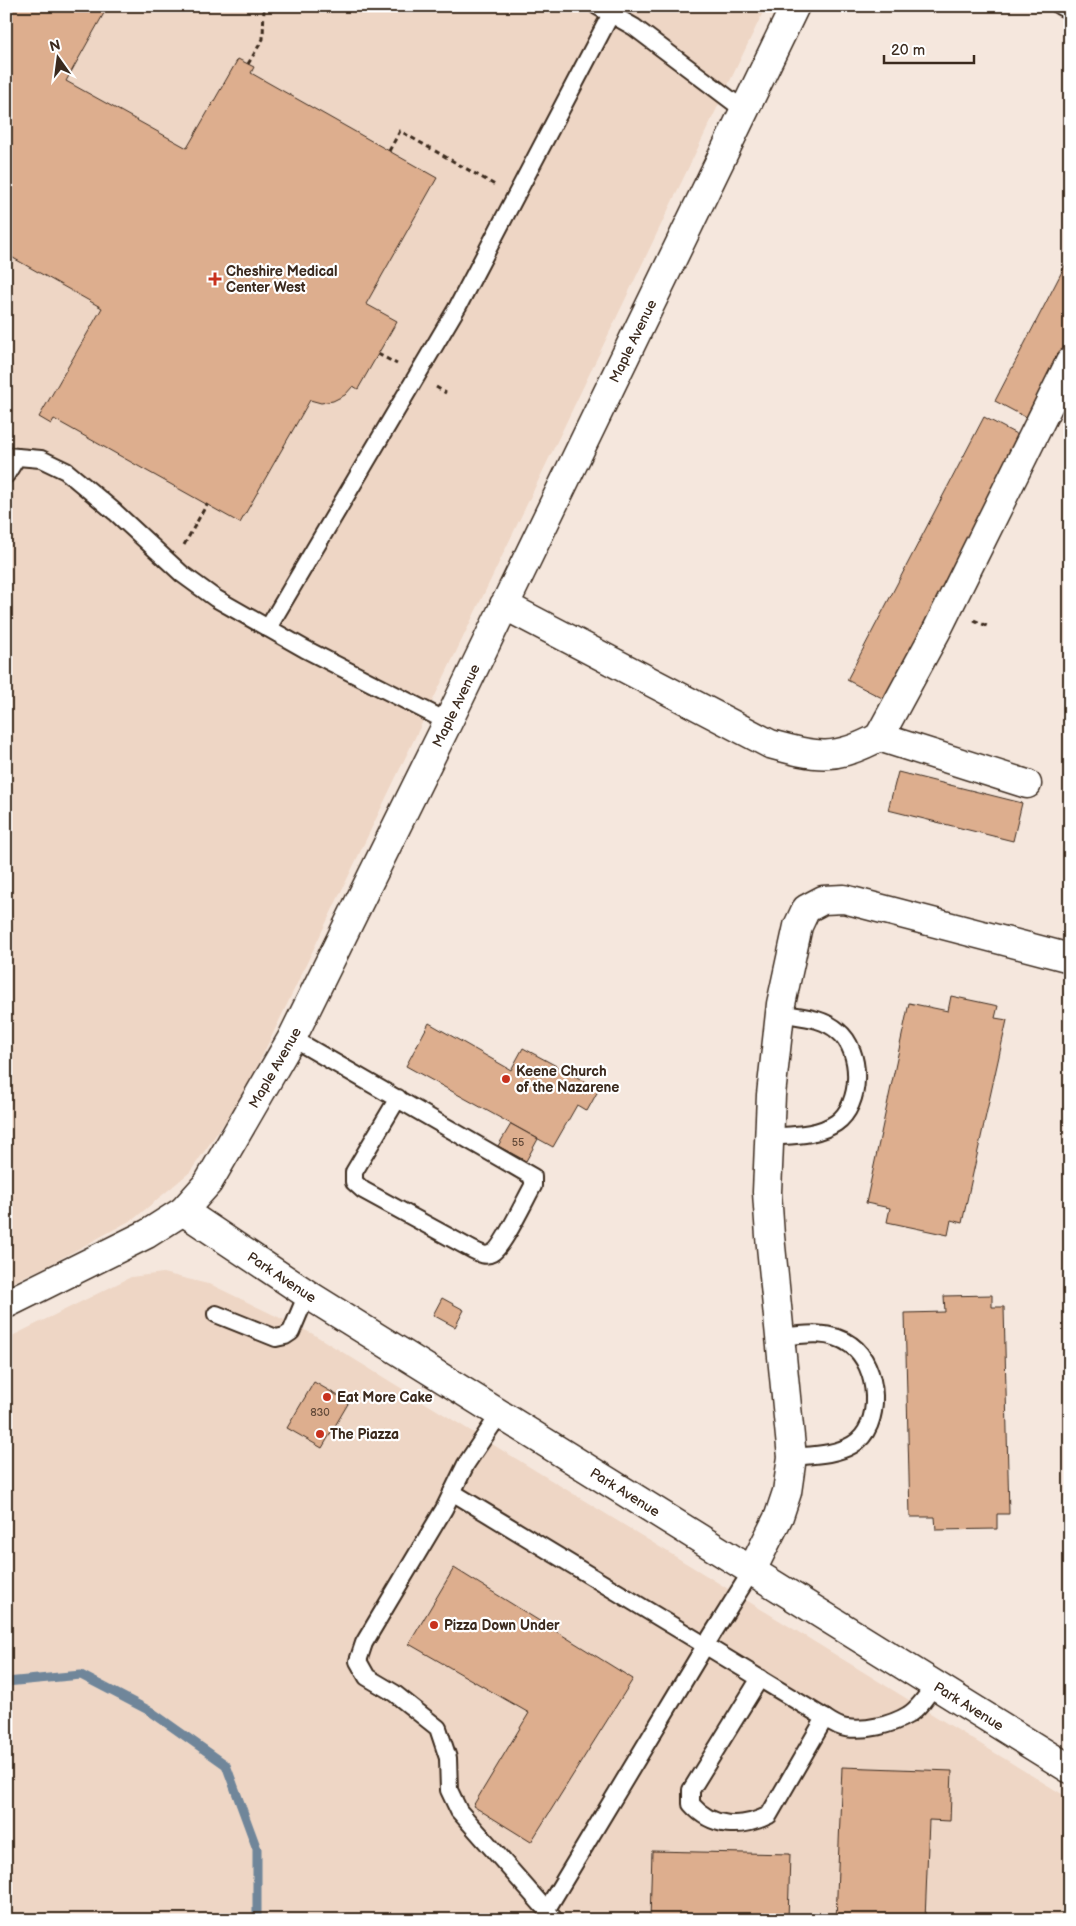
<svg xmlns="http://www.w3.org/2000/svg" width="1076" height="1926" viewBox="0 0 1076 1926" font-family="'Balsamiq Sans',sans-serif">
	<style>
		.built { fill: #eed6c5 }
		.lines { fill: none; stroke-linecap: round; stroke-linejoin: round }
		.stream { stroke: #6f869a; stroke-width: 9 }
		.building { fill: #ddae8e; stroke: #3b2a1e }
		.lane-casing { stroke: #3b2a1e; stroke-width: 20 }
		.street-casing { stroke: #3b2a1e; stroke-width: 31 }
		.secondary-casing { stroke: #3b2a1e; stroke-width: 31 }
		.path { stroke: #3b2a1e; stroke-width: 3; stroke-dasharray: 5 4; stroke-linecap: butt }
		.lane { stroke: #fff; stroke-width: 16 }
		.street { stroke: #fff; stroke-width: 28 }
		.secondary { stroke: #fff; stroke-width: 28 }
		.poi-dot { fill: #c8321e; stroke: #fff; stroke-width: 2 }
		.labels { text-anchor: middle; stroke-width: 4.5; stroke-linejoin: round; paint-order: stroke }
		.number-label { font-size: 11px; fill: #644b3a }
		.poi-label { font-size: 14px; font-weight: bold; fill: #3b2a1e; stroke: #fff; text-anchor: start }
		.street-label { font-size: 14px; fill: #3b2a1e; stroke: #fff }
	</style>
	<rect width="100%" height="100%" fill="#f5e7dd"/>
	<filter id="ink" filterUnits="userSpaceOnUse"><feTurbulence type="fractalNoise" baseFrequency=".02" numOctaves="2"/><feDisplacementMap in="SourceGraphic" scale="10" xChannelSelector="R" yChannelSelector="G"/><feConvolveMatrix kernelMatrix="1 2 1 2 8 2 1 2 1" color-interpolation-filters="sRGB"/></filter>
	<g filter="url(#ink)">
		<g class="built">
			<polygon points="6,6 766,6 243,1096 190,1172 135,1218 47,1266 6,1285"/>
			<polygon points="163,1273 212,1285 313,1334 1070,1799 1070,1920 6,1920 6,1339 131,1277"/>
		</g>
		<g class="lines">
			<polyline class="stream" points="6,1682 81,1675 150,1711 226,1765 257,1849 257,1920"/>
		</g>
		<g class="building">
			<polygon points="6,6 108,6 66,81 187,148 238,59 254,67 251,73 437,178 366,304 397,321 358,389 353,386 345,395 333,401 321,403 310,400 240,523 54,419 51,424 39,417 102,308 6,254"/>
			<polygon points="1070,256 1070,336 1027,418 995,401"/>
			<polygon points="984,417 1022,437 886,700 847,680"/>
			<polygon points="898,772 1022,803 1013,841 888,810"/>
			<polygon points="951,996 998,1006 995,1018 1007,1020 962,1223 951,1220 948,1235 887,1222 890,1208 866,1203 909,1003 948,1011"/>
			<polygon points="429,1023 511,1070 523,1048 599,1089 587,1111 577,1105 553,1147 406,1066"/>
			<polygon points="511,1124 538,1139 526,1161 498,1146"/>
			<polygon points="992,1295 992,1307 1004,1307 1009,1514 997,1514 997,1529 936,1530 935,1517 910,1517 905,1313 945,1312 944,1296"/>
			<polygon points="442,1298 464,1310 455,1327 433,1315"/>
			<polygon points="314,1382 349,1402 322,1448 287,1428"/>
			<polygon points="454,1568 633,1679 531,1842 473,1806 529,1713 409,1644"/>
			<polygon points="842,1767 952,1771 950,1821 929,1820 925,1920 836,1920"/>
			<polygon points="652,1851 790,1854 788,1920 650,1920"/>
		</g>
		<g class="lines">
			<g class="lane-casing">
				<g id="lane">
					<polyline points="597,6 634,27 744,110"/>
					<polyline points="1060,6 1070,11"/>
					<polyline points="6,456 41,459 66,471 115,512 182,574 215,598 305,649 448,722"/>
					<polyline points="6,475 17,457"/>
					<polyline points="268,628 458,306 611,14"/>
					<path d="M292,1038L533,1177V1186C526,1198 502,1249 492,1253C485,1257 479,1253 473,1250L363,1190L354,1182V1172L398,1098"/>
					<path d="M769,1137C791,1135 817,1136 836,1123C862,1105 863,1051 838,1031C822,1017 800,1017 780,1013"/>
					<polyline points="216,1314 276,1338 285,1336 291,1332 307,1294"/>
					<path d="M780,1337C803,1334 831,1330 851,1345C879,1365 884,1427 852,1445C835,1455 811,1455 792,1457"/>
					<polyline points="499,1415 466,1464 444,1509 364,1643 358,1661 367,1677 394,1693 438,1728 448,1758 449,1790 459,1811 555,1920"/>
					<path d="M452,1492L825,1718C831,1722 839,1727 846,1728C866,1731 891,1725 908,1715C919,1708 927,1696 934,1685"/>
					<path d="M760,1678L691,1790V1804C712,1828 741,1829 769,1815L825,1718"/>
					<polyline points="547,1909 705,1646 751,1572"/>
				</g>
			</g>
			<g class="street-casing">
				<g id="street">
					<path d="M504,605L770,744C817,757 835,761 879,737L1027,784"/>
					<polyline points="879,737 937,630 1070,362"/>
					<path id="s1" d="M183,1211L307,1294L1070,1769"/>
					<polyline points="751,1572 779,1516 787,1492 792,1457 770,1236 767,1192 771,1095 781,1004 798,926 806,909 823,900 844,899 1070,958"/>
				</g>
			</g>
			<g class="secondary-casing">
				<g id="secondary">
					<path id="s2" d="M6,1304L147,1234L183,1211L208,1183L292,1038L448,722L795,6"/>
				</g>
			</g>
			<g class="path">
				<polyline points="248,64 263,39 264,6"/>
				<polyline points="389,151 400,131 495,185"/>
				<polyline points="378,354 397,364"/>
				<polyline points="436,387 446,393"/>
				<polyline points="184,545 207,504"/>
				<polyline points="974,620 989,627"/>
			</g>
			<use href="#lane" class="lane"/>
			<use href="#street" class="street"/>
			<use href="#secondary" class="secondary"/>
		</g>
	</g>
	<g class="poi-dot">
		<path d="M212.5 271.5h5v5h5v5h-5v5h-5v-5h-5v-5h5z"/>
		<circle cx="506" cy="1079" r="5"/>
		<circle cx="327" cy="1397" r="5"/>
		<circle cx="320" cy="1434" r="5"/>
		<circle cx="434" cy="1625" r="5"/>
	</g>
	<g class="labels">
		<g class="number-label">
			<text x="518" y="1146">55</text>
			<text x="320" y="1416">830</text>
		</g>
		<g class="poi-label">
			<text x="226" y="276">Cheshire Medical<tspan x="226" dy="16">Center West</tspan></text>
			<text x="516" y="1076">Keene Church<tspan x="516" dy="16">of the Nazarene</tspan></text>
			<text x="337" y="1402">Eat More Cake</text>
			<text x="330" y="1439">The Piazza</text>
			<text x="444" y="1630">Pizza Down Under</text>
		</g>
		<g class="street-label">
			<text dy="5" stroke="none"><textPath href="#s2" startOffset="1181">Maple Avenue</textPath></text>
			<text dy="5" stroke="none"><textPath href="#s2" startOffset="776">Maple Avenue</textPath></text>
			<text dy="5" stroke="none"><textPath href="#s2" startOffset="371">Maple Avenue</textPath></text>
			<text dy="5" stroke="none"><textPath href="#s1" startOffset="119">Park Avenue</textPath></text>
			<text dy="5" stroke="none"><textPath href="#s1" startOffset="524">Park Avenue</textPath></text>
			<text dy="5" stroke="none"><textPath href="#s1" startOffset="929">Park Avenue</textPath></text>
		</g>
	</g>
	<rect width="1076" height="1926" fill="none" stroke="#fff" stroke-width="25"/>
	<rect x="12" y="12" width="1051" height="1901" fill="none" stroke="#3b2a1e" stroke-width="2" filter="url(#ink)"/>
	<g transform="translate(58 58) rotate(346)" stroke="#ffffff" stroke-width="4" paint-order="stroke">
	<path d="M0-4L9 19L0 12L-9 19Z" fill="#3b2a1e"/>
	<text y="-8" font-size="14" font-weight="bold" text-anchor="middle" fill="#3b2a1e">N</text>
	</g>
	<path d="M884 55v8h90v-8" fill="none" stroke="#3b2a1e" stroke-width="2.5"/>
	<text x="891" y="55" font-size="15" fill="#3b2a1e" stroke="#ffffff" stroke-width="4" paint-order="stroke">20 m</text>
</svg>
